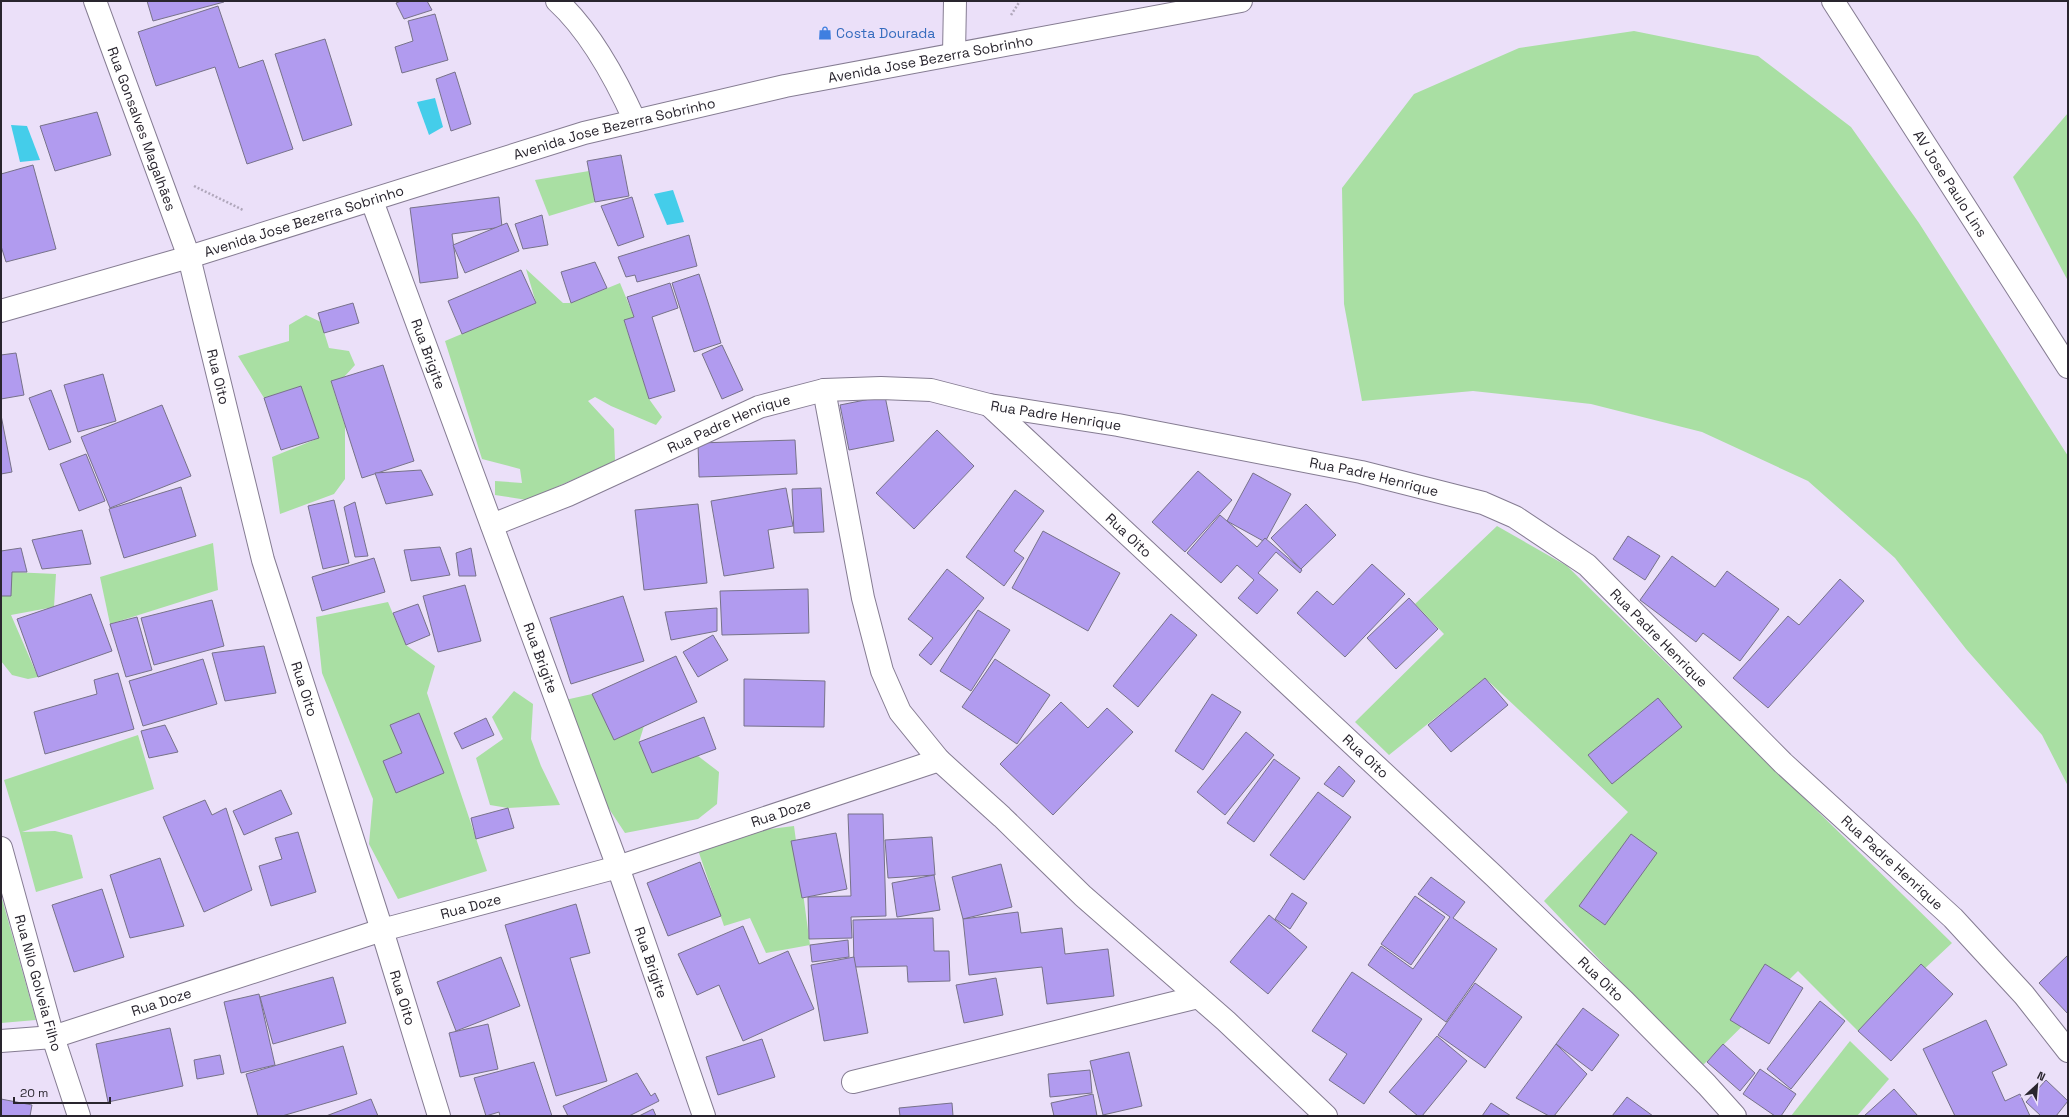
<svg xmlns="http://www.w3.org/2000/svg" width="2069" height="1117" viewBox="0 0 2069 1117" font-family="'Space Grotesk',sans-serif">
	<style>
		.green { fill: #a9dfa3 }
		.water { fill: #44cdea }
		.building { fill: #b19bef; stroke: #777289 }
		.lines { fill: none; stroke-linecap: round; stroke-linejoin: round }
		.minor-casing { stroke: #857c92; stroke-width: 24 }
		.secondary-casing { stroke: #857c92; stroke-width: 24 }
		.path { stroke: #b0a7bb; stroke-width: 2.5; stroke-dasharray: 2 2; stroke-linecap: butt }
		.minor { stroke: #fff; stroke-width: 22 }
		.secondary { stroke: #fff; stroke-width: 22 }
		.labels { text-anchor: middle; stroke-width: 3; stroke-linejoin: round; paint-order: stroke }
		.shop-label { font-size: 14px; fill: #366cbe; stroke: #ebe0f9; text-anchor: start }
		.street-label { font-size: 14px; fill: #29252e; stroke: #ebe0f9 }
	</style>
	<rect width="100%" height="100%" fill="#ebe0f9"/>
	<g class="green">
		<polygon points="1634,31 1758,56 1851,127 1919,223 2068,456 2068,786 2042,735 1966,649 1895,558 1808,481 1702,432 1591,404 1473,391 1362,401 1344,304 1342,188 1414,94 1519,48"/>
		<polygon points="2068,113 2068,281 2013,177"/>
		<polygon points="589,171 595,202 549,216 535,180"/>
		<polygon points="526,269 563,303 571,303 620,283 634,317 624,321 649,399 662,417 656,425 611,406 595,397 588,401 614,429 615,461 527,500 495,495 495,481 522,483 520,469 482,459 445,341 536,303"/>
		<polygon points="306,315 321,322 329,348 349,351 355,365 344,377 331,382 345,426 345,479 334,494 280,514 272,457 319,438 301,386 264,398 238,356 289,341 289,325"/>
		<polygon points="1497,526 1567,566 1952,943 1858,1031 1798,971 1701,1067 1544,901 1628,812 1485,678 1389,755 1355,722 1444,634 1415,604"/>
		<polygon points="213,543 218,590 110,624 100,577"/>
		<polygon points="12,572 56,574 54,607 11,615 38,677 28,679 12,675 1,661 1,592"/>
		<polygon points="388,602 406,645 435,666 427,693 487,871 398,899 369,844 373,799 322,673 316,617"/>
		<polygon points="514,691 533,704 531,739 541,766 560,805 508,808 490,805 476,758 503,739 492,717"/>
		<polygon points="592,694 614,740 644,726 639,742 652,773 698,756 719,772 717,804 698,819 625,833 592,783 565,700"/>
		<polygon points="138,735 154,789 22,832 55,831 72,835 83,878 36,892 20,833 4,780"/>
		<polygon points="794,826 810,945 766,953 750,918 724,926 698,850 761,830"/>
		<polygon points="1,895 36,1020 1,1023"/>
		<polygon points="1850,1041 1889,1079 1857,1116 1791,1116"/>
	</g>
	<g class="water">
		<polygon points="435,98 443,127 429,135 417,102"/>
		<polygon points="11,125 27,126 40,160 20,162"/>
		<polygon points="673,190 684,222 667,225 654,194"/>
	</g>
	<g class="building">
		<polygon points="147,1 223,1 224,2 153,21"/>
		<polygon points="401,1 427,1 432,10 404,19 396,3"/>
		<polygon points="218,6 239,68 263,60 293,149 247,164 215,67 156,86 138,32"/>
		<polygon points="435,14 448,60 402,73 395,47 413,41 408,21"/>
		<polygon points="325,39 352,125 303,141 275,54"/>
		<polygon points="455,72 471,124 451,131 436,79"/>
		<polygon points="97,112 111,155 55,171 40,126"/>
		<polygon points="621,155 629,196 595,202 587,161"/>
		<polygon points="33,165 56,249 6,262 1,246 1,174"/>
		<polygon points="499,197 502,227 452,234 458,278 420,283 410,208"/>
		<polygon points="632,197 644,237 618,246 601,206"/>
		<polygon points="542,215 548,245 523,249 515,224"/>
		<polygon points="507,223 519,251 465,273 453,245"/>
		<polygon points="689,235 697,266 637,282 635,275 626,277 618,257"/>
		<polygon points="595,262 607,288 571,303 561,272"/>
		<polygon points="521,270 536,303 462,334 448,301"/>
		<polygon points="699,274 721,343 694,352 672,283"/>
		<polygon points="670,283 678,308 652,317 675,391 649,399 624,320 634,317 627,297"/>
		<polygon points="353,303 359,323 324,333 318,313"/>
		<polygon points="722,345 743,390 722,399 702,354"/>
		<polygon points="16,353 24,395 1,399 1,355"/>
		<polygon points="383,365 414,461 362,478 331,381"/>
		<polygon points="103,374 116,421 78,432 64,385"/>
		<polygon points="301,386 319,438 281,450 264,398"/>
		<polygon points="51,390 71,442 49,450 29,398"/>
		<polygon points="885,396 894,441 849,450 840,405"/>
		<polygon points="162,405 191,476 110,508 81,437"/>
		<polygon points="1,415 12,472 1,474"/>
		<polygon points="937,430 974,466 914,529 876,493"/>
		<polygon points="795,440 797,474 699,477 698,443"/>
		<polygon points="86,454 105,501 79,511 60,464"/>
		<polygon points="421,470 433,495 386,504 375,473"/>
		<polygon points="1198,471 1232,500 1185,552 1152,522"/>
		<polygon points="1253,473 1291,494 1265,542 1227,521"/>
		<polygon points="181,487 196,536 124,558 109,509"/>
		<polygon points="786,488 793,526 768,530 774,568 724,576 711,501"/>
		<polygon points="821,488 824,532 794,533 792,489"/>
		<polygon points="1015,490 1044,511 1014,551 1024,558 1004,586 966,557"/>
		<polygon points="334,500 349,563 323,569 308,506"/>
		<polygon points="355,502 368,556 355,557 344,507"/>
		<polygon points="698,504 707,583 644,590 635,510"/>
		<polygon points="1306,504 1336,535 1301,569 1271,538"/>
		<polygon points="1220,515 1257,547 1265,538 1302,570 1300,573 1276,552 1258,573 1278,590 1257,614 1238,598 1254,580 1237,565 1221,583 1187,553"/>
		<polygon points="82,530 91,564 42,569 32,540"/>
		<polygon points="1043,531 1120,573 1088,631 1012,588"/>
		<polygon points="1628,536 1660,556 1645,580 1613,559"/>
		<polygon points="440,547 450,575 411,581 404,550"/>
		<polygon points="21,548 27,572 12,572 11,596 1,596 1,551"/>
		<polygon points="471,548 476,576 459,576 456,553"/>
		<polygon points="1672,556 1715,587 1727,571 1779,609 1740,661 1703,633 1696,642 1640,600"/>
		<polygon points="374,558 385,592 322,611 312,577"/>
		<polygon points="1372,564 1405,594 1345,657 1297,613 1317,591 1333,605"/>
		<polygon points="947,569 984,598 931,665 919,655 933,638 908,619"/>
		<polygon points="1840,579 1864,601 1768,708 1733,678 1788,616 1799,625"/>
		<polygon points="465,585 481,641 438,652 423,596"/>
		<polygon points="808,589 809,633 722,635 720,591"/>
		<polygon points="91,594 112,651 38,677 17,619"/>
		<polygon points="623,596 644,661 571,684 550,618"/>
		<polygon points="1409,598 1438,629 1396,669 1367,638"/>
		<polygon points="212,600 224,646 154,665 141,618"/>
		<polygon points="418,604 430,635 406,645 393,613"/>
		<polygon points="717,608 717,631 671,640 665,612"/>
		<polygon points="978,610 1010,630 971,691 940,671"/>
		<polygon points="1171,614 1197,635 1138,707 1113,686"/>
		<polygon points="137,617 152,670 126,677 110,624"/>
		<polygon points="713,635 728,660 698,677 683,652"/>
		<polygon points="264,646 276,693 225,701 212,653"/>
		<polygon points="676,656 697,702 614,740 592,694"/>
		<polygon points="203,659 217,704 143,726 129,681"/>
		<polygon points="995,659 1050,695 1017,744 962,707"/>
		<polygon points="118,673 134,729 45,754 34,712 97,694 94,680"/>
		<polygon points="1485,678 1508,705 1451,752 1428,725"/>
		<polygon points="744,679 825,681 824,727 744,726"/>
		<polygon points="1212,694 1241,712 1203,770 1175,751"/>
		<polygon points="1658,698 1682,727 1612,784 1588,755"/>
		<polygon points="1061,702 1088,728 1107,708 1133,732 1053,815 1000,764"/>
		<polygon points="419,713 444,773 396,793 383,761 402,753 390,725"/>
		<polygon points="704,717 716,749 652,773 639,742"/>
		<polygon points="486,718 494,735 462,749 454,733"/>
		<polygon points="165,725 178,752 149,758 141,731"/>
		<polygon points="1246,732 1274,755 1225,815 1197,792"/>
		<polygon points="1274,759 1300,778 1254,842 1227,823"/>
		<polygon points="1339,766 1355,781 1343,797 1324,784"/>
		<polygon points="281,790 292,814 244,835 233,811"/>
		<polygon points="1318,792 1351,817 1304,880 1270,855"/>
		<polygon points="205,800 212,815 226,808 252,890 204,912 163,817"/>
		<polygon points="508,808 514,828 476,839 471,818"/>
		<polygon points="848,814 883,814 886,916 851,917 852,938 809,939 808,897 851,896"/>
		<polygon points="298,832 316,892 271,906 259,866 282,859 275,838"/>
		<polygon points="836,833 847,889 802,898 791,841"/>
		<polygon points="1631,834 1657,853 1605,925 1579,906"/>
		<polygon points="932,837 935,875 888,878 885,840"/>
		<polygon points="160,858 184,926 130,938 110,875"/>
		<polygon points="700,862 721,916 668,936 647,883"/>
		<polygon points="1001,864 1012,907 963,919 952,877"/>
		<polygon points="934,875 940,910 897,917 892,883"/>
		<polygon points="1431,877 1465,902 1453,918 1497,949 1446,1022 1368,965 1381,946 1413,969 1450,917 1418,894"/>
		<polygon points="102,889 124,957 74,972 52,905"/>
		<polygon points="1292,893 1307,903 1290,929 1275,919"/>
		<polygon points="1415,896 1445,917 1411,965 1381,944"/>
		<polygon points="576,904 590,953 570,958 607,1081 556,1096 505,925"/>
		<polygon points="1018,912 1021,933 1062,928 1065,954 1108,949 1114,996 1047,1004 1042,967 969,975 963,919"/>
		<polygon points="1269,915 1307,947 1268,994 1230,962"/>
		<polygon points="933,918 934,951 949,951 950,981 908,982 907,966 854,967 853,920"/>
		<polygon points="743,926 759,964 788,951 814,1009 743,1041 719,985 697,995 678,954"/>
		<polygon points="848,940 849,957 812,962 810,945"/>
		<polygon points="2068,955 2068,1014 2039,983"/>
		<polygon points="501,957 520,1006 456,1031 437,982"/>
		<polygon points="854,957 868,1033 824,1041 811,965"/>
		<polygon points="1765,964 1803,988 1769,1044 1730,1020"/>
		<polygon points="1921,964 1953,994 1891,1061 1858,1031"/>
		<polygon points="1352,972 1422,1019 1364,1104 1329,1080 1347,1054 1312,1031"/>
		<polygon points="333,977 346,1023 273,1044 260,997"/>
		<polygon points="996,978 1003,1015 964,1023 956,985"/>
		<polygon points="1475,983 1522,1017 1485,1068 1438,1035"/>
		<polygon points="259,994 275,1065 241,1073 224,1002"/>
		<polygon points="1820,1001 1845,1021 1791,1089 1767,1069"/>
		<polygon points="1583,1008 1619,1035 1592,1071 1556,1044"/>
		<polygon points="1986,1020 2007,1065 1992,1072 2005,1101 2020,1094 2030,1116 1955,1116 1923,1049"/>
		<polygon points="488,1024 498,1069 460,1077 449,1033"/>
		<polygon points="170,1028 183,1086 108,1102 96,1044"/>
		<polygon points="1437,1036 1467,1061 1422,1116 1418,1116 1389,1092"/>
		<polygon points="762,1039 775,1077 718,1095 706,1057"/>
		<polygon points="1556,1044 1587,1074 1554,1116 1549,1116 1516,1098"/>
		<polygon points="1723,1044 1755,1073 1740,1091 1707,1062"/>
		<polygon points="343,1046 357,1094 282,1116 258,1116 246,1074"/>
		<polygon points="1129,1052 1142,1106 1103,1115 1090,1061"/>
		<polygon points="220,1055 224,1074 197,1079 194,1060"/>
		<polygon points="534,1062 552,1116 500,1116 499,1112 486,1116 474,1078"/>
		<polygon points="1760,1069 1796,1094 1781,1116 1775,1116 1743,1094"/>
		<polygon points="1090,1070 1092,1093 1050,1097 1048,1074"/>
		<polygon points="637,1073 651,1096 655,1093 659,1101 629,1116 568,1116 563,1106"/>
		<polygon points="2046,1080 2068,1101 2056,1116 2041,1116 2026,1102"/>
		<polygon points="1894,1089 1918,1116 1864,1116"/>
		<polygon points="1093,1094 1097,1116 1054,1116 1051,1103"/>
		<polygon points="1627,1097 1653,1116 1612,1116"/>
		<polygon points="1,1099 32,1105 30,1116 1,1116"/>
		<polygon points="371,1099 378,1116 326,1116"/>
		<polygon points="952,1103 953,1116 900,1116 899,1108"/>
		<polygon points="1491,1103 1511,1116 1482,1116"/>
		<polygon points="653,1109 656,1116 639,1116"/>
	</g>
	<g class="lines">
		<g class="minor-casing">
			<g id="minor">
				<path id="s1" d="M95,1L189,257L263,560L382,930L439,1116"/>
				<path d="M557,1C591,32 616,79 635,121"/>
				<path id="s2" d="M1833,1L2068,367"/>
				<polyline points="954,54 955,1"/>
				<path id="s3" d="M372,201L618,867L704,1116"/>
				<polyline points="824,390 863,598 882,671 900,712 939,760 1002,817 1083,896 1226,1021 1326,1116"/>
				<path id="s4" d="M989,405L1494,876L1625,1002L1707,1085L1735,1116"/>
				<path id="s5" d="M492,525L568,495L759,407L824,390L881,388L931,390L989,405L1118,425L1361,472L1483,503L1515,517L1587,565L1783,763L1953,918L2024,995L2068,1051"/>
				<path id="s6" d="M1,848L53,1037L79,1116"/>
				<path id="s7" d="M1,1041L53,1037L382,930L618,867L939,760"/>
				<polyline points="853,1082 1198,997"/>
			</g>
		</g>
		<g class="secondary-casing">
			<g id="secondary">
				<path id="s8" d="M1,311L189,257L584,133L785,86L1241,1"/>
			</g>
		</g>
		<g class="path">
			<polyline points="1011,15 1020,1"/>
			<polyline points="194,186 243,210"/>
		</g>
		<use href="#minor" class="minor"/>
		<use href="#secondary" class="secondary"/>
	</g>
	<defs>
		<g id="shop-bare" transform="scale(1.08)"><path d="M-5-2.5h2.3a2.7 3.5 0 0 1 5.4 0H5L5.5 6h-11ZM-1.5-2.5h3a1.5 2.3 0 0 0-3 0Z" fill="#3f7fe0" stroke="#ebe0f9" stroke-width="2.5" paint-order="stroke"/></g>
	</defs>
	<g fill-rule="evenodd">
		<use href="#shop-bare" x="825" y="33"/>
	</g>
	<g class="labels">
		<g class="shop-label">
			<text x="836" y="38">Costa Dourada</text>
		</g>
		<g class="street-label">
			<text dy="5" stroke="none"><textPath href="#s8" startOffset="964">Avenida Jose Bezerra Sobrinho</textPath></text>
			<text dy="5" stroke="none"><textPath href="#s1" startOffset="136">Rua Gonsalves Magalhães</textPath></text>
			<text dy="5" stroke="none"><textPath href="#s8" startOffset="640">Avenida Jose Bezerra Sobrinho</textPath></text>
			<text dy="5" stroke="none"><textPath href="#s2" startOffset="217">AV Jose Paulo Lins</textPath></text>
			<text dy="5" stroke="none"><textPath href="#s8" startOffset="316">Avenida Jose Bezerra Sobrinho</textPath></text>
			<text dy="5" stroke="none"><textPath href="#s3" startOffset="163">Rua Brigite</textPath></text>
			<text dy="5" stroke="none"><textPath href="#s1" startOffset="396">Rua Oito</textPath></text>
			<text dy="5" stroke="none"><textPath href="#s5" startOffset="594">Rua Padre Henrique</textPath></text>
			<text dy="5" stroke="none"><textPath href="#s5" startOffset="258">Rua Padre Henrique</textPath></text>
			<text dy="5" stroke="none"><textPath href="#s5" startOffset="918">Rua Padre Henrique</textPath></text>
			<text dy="5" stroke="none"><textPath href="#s4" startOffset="191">Rua Oito</textPath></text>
			<text dy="5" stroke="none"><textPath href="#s5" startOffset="1254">Rua Padre Henrique</textPath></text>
			<text dy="5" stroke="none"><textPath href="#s3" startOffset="487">Rua Brigite</textPath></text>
			<text dy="5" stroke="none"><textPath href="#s1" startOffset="720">Rua Oito</textPath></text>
			<text dy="5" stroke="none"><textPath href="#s4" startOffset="515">Rua Oito</textPath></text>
			<text dy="5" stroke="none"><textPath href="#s7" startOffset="814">Rua Doze</textPath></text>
			<text dy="5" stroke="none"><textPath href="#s5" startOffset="1578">Rua Padre Henrique</textPath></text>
			<text dy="5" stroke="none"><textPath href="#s7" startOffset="490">Rua Doze</textPath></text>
			<text dy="5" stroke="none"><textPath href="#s3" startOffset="811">Rua Brigite</textPath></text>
			<text dy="5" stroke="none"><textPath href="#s4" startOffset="839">Rua Oito</textPath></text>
			<text dy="5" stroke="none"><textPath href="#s6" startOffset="140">Rua Nilo Golveia Filho</textPath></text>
			<text dy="5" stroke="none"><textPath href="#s1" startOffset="1044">Rua Oito</textPath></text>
			<text dy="5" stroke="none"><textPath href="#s7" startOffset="166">Rua Doze</textPath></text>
		</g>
	</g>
	<rect width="2069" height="1117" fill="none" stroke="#29252e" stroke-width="4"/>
	<g transform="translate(2037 1085) rotate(26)" stroke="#ebe0f9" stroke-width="3" paint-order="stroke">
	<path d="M0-3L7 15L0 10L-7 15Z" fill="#29252e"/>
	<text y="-6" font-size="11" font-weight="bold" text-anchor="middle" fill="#29252e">N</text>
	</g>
	<path d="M14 1097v6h96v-6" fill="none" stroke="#29252e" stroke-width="2"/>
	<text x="20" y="1097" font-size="12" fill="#29252e" stroke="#ebe0f9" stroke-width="3" paint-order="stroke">20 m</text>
</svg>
